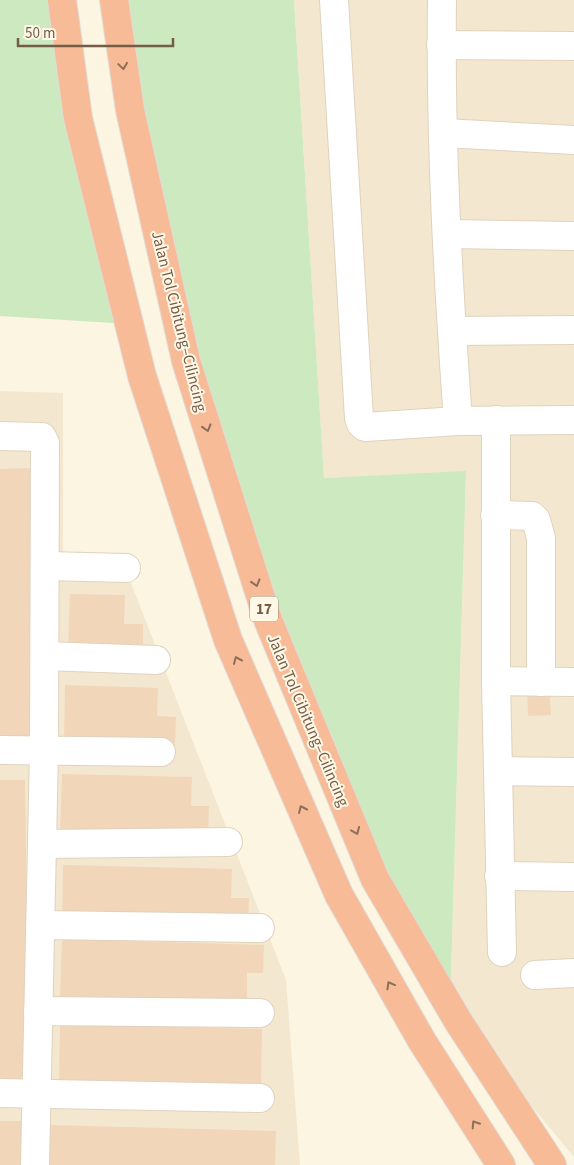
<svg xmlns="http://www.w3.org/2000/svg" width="574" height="1165" viewBox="0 0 574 1165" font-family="'Source Sans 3',sans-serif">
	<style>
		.residential { fill: #f4e7d0 }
		.green { fill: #cce9c0 }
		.building { fill: #f1d6b9 }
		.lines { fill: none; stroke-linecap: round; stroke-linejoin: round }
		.minor-casing { stroke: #e0d2bd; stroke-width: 30 }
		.highway-casing { stroke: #e0dbd7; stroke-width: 30 }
		.minor { stroke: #fff; stroke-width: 28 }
		.highway { stroke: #f7bb97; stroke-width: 28 }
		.oneway { stroke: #8d6f58 }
		.labels { text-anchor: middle; stroke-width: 4; stroke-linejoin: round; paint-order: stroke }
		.shield { fill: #fff8e7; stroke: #9d8b78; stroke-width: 1 }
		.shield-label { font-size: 15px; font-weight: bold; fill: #735c48 }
		.street-label { font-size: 16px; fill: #735c48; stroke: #fff8e7 }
	</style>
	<rect width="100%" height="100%" fill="#fcf5e1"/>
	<g class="residential">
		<polygon points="294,0 574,0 574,1157 450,1008 466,472 324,478"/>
		<polygon points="0,391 63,393 63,556 122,560 286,980 300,1165 0,1165"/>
	</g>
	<g class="green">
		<polygon points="0,0 62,0 129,324 0,316"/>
		<polygon points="114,0 294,0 324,478 466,471 450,1008 375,879 186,361"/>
	</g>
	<g class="building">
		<polygon points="34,468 36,741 0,741 0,469"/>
		<polygon points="70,594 125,595 124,624 143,624 143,653 68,651"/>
		<polygon points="65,685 158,688 157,716 176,717 175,745 64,743"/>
		<polygon points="549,687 551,715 528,716 527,688"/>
		<polygon points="62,774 192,777 191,806 209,806 208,835 60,831"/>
		<polygon points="0,780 25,780 29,1085 0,1085"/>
		<polygon points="63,865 232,869 231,898 249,898 248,927 62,922"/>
		<polygon points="62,939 264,945 263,973 247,973 247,1001 60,997"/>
		<polygon points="60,1024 262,1029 261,1087 59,1081"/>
		<polygon points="0,1121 23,1121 24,1165 0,1165"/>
		<polygon points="50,1125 276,1131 275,1165 49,1165"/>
	</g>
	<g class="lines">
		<g class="minor-casing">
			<g id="minor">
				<polyline points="334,0 359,418 361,424 365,427 458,421 574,420"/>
				<path d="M442,0C440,140 448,281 458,421"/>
				<polyline points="441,45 574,46"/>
				<polyline points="444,133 574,140"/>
				<polyline points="448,234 574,236"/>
				<polyline points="452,331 574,330"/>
				<polyline points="496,420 496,681 502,952"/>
				<polyline points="0,436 42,437 45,443 44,752 35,1165"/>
				<polyline points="495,515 532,516 536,520 541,538 541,682"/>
				<polyline points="47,566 126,568"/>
				<polyline points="45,656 156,660"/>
				<polyline points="496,681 574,682"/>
				<polyline points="0,750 161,752"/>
				<polyline points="498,771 574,772"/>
				<polyline points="42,844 228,842"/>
				<polyline points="499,876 574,877"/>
				<polyline points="40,925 260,928"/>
				<polyline points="535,975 574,973"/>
				<polyline points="38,1011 260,1013"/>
				<polyline points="0,1093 260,1098"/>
			</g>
		</g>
		<g class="highway-casing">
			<g id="highway">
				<polyline points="62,0 78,118 142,376 228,640 339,895 422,1041 501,1165"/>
				<polyline points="114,0 130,110 186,361 268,620 375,879 458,1021 552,1165"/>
			</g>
		</g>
		<use href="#minor" class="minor"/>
		<use href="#highway" class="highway"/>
	</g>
	<defs><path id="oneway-chevron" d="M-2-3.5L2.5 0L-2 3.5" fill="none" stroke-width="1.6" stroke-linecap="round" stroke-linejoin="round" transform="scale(1.25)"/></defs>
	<g class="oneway">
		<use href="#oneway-chevron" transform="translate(123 66) rotate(82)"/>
		<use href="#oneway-chevron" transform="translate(207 428) rotate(73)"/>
		<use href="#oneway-chevron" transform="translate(256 583) rotate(73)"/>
		<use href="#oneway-chevron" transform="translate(237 660) rotate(-114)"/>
		<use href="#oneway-chevron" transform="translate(302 809) rotate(-114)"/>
		<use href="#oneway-chevron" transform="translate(356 831) rotate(67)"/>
		<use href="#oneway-chevron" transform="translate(390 985) rotate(-119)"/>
		<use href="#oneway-chevron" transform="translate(475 1124) rotate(-123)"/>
	</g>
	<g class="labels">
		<rect class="shield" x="250" y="596.5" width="28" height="25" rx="4"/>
		<g class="shield-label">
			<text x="264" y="614">17</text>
		</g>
		<g class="street-label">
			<text transform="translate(180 321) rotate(76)" y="6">Jalan Tol Cibitung–Cilincing</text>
			<text transform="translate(309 720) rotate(67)" y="6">Jalan Tol Cibitung–Cilincing</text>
		</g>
	</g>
	<path d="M18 38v8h155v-8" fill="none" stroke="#735c48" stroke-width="2.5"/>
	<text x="25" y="38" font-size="15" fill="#735c48" stroke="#fff8e7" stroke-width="4" paint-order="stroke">50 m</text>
</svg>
